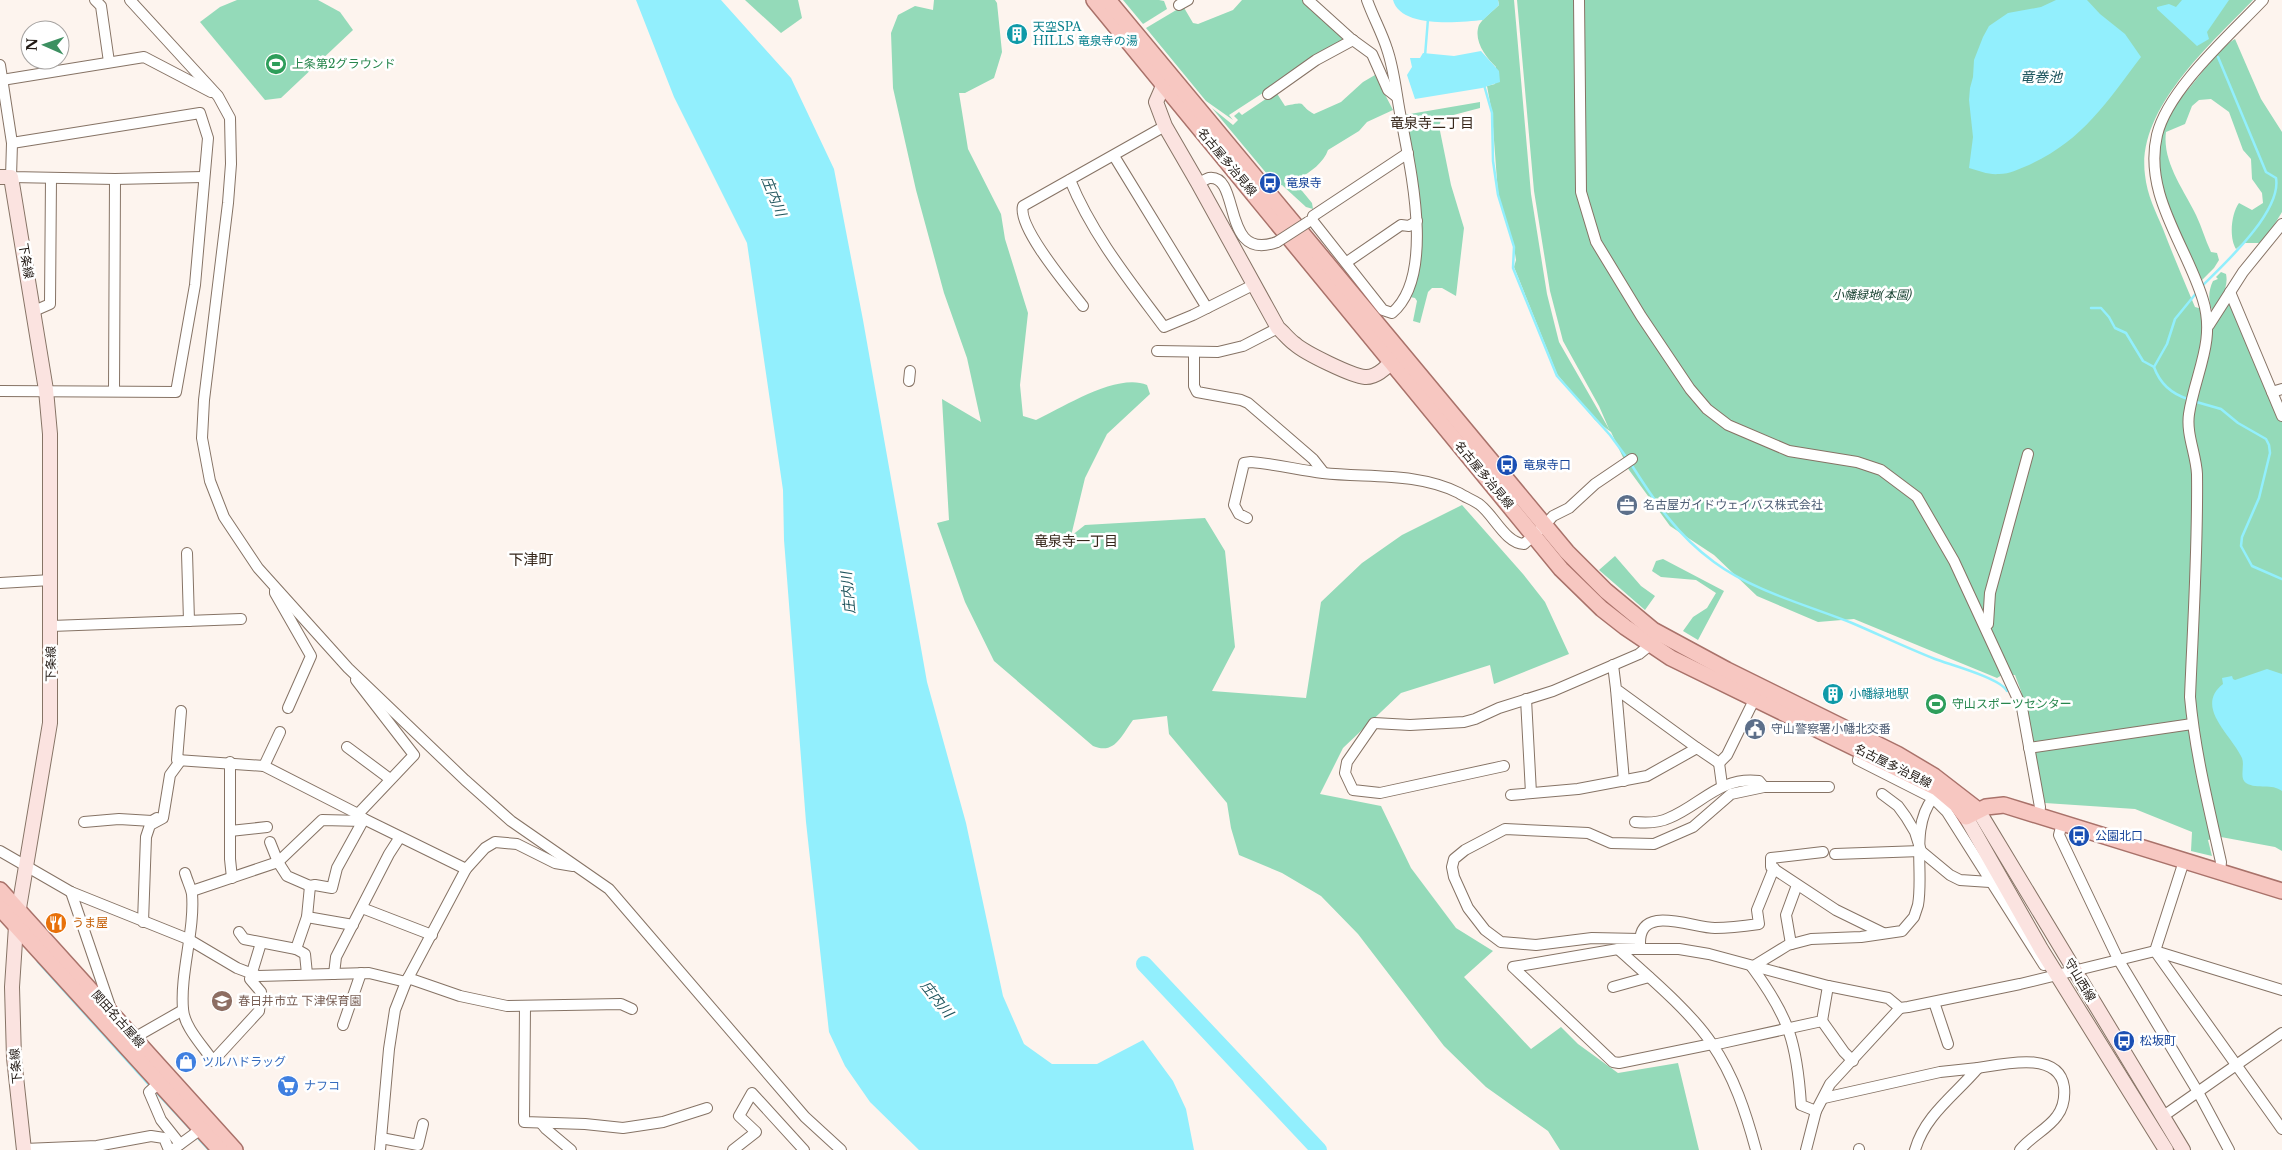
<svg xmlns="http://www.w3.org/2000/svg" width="2282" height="1150" viewBox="0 0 2282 1150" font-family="'Libre Baskerville','Noto Sans JP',serif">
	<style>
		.green { fill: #94dab9 }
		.water { fill: #92effd }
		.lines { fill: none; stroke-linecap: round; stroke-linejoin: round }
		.stream { stroke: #92effd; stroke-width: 2.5 }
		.river { stroke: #92effd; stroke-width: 16 }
		.street-casing { stroke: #867365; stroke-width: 12 }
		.secondary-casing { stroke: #867365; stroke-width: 16 }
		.primary-casing { stroke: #a9726a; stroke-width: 18 }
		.street { stroke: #fff; stroke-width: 10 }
		.secondary { stroke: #fbe3e0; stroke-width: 14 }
		.primary { stroke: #f7c7c1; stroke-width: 15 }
		.street-bridge-casing { stroke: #867365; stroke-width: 12; stroke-linecap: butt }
		.street-bridge { stroke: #fff; stroke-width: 10 }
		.labels { text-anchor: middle; stroke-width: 5; stroke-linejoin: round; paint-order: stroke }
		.culture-label { font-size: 12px; fill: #0d838f; stroke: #fff; text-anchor: start }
		.leisure-label { font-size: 12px; fill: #27864d; stroke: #fff; text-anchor: start }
		.street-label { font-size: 12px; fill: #211914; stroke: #fff }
		.transit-label { font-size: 12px; fill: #164399; stroke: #fff; text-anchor: start }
		.park-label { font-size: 12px; font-style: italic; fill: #133e2d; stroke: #fff }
		.service-label { font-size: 12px; fill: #4e5e75; stroke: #fff; text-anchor: start }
		.food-label { font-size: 12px; fill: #c56008; stroke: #fff; text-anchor: start }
		.education-label { font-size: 12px; fill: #785e54; stroke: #fff; text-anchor: start }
		.shop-label { font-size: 12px; fill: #366cbe; stroke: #fff; text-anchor: start }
		.water-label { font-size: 14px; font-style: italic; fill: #20565e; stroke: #fff }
		.neighbourhood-label { font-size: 14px; fill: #37271b; stroke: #fff }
		.quarter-label { font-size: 15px; fill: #37271b; stroke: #fff }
	</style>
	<rect width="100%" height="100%" fill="#fdf4ee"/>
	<g class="green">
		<polygon points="237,0 318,0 340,12 353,30 281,98 265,100 200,22 220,7"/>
		<polygon points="745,0 798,0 802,18 781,33"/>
		<path d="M934,0H995L997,3L1002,52L994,78L965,93H959L968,149L1001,214L1005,239L1028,313L1020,385L1023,416L1036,420C1063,407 1118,372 1147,385L1150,394L1107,434L1085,478L1071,536L1085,525L1205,518L1225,551L1235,647L1212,691L1306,698L1321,602L1362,563L1402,535L1462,505L1523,574L1545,602L1569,654L1494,684L1490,665L1401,693L1343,748L1320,794L1381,806L1411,868L1456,928L1493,951L1464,977L1531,1049L1561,1027L1578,1044L1618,1073L1678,1063L1699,1150H1560L1548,1131L1486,1087L1444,1046L1358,934L1321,896L1282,873L1239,855L1231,828L1227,803L1169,734L1167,716L1133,720C1121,736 1115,755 1093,746L994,661L965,602L937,523L949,520L942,399L981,422L967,358L944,293L916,190L893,88L891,33L898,15L915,6L933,10Z"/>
		<polygon points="1123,0 1159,0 1164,1 1167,9 1143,24"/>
		<polygon points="1242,0 1303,0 1344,36 1344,40 1229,115 1233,120 1206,101 1146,28 1183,6 1193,23 1198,24 1233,10"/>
		<path d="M1498,0H1514L1531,194L1547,294L1559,342L1609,429L1599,406L1563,341L1550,291L1534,191L1517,0H2253C2211,44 2136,109 2145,175C2147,195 2156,212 2163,229C2173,255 2184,281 2195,307L2213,312C2208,302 2208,291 2213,281L2218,279L2216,277L2221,272L2226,274C2229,288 2220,299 2214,311L2232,299L2282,420V851L2275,847L2221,837L2208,840L2212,856L2191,851L2192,832L2135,809L2045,803L2021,691L2015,675H2002L1997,678L1854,619L1818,622L1757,596L1714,555L1670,526L1629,470L1611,432L1595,420L1557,374L1514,267L1516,260L1514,247L1498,194L1492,113L1487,86L1495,84L1496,67C1486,57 1473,41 1479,25C1483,18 1493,11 1499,5Z"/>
		<path d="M2235,39L2261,99L2282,132V212L2268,235L2259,243H2243L2236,249C2229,238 2231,214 2239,203L2252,210L2263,203L2262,193L2252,179L2251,159L2243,150L2229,112L2211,99L2199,100L2192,106L2185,124L2166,132C2162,162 2184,190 2196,215C2202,227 2205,240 2211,252L2217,253L2219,260L2214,268L2202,280C2180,231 2141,171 2168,118C2175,104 2186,92 2195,81C2205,69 2222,46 2235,39Z"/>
		<path d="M1375,75L1393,110L1367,122L1359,131L1328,150C1324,162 1310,173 1299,178L1298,186L1312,203L1313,209L1306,207L1282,185L1277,186L1212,108L1233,125L1238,120L1234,116L1239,112L1242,115L1276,92L1285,106C1310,101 1296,104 1314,114L1341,102L1363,82Z"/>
		<polygon points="1480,102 1480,108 1442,118 1439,126 1451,185 1464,228 1456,296 1442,288 1432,288 1428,292 1420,323 1413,321 1417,301 1415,298 1410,297 1417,274 1404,115"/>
		<polygon points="1615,556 1641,586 1655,596 1645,610 1599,570"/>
		<polygon points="1663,559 1724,591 1698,640 1683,631 1693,617 1707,608 1716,593 1696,580 1661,577 1652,571 1656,561"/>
	</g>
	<g class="water">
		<polygon points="636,0 721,0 791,78 834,169 863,320 927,682 966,823 1003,996 1024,1044 1052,1064 1097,1064 1143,1040 1173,1081 1186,1109 1194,1150 919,1150 870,1102 845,1066 829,1032 806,822 784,540 783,490 747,243 674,97"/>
		<path d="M1393,0H1498L1499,5L1483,20C1460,22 1401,29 1393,0Z"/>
		<path d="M2056,0H2087L2100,14L2125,34L2141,57C2106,103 2083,140 2029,165C2019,169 2010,174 1999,174C1989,175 1979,171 1969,168L1973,137L1969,100L1970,88L1973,77L1974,60L1983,37L1989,26L2008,13L2041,7Z"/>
		<polygon points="2182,0 2229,0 2207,32 2209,39 2197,46 2157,9 2157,7 2169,4 2176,7"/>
		<polygon points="1481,51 1499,71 1500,82 1482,88 1415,99 1407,75 1412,67 1410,58 1420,58 1423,53 1454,56"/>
		<path d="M2267,669L2282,674V791C2272,783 2258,790 2246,783C2239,778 2245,766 2242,758C2231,734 2194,707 2223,684L2222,678L2232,676L2233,679L2235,680Z"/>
	</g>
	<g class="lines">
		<g class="stream">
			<polyline points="1425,56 1428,19"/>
			<polyline points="1484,85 1492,113 1493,161 1498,195 1514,247 1513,268 1557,376 1610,435 1627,458"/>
			<path d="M2201,287C2222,266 2282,212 2276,178L2266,172L2218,57"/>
			<path d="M2091,308H2101L2109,317L2115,328L2126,333L2143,361L2154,367C2160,384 2172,394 2188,399"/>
			<polyline points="2154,367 2167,344 2175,319 2198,291"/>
			<polyline points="2193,401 2221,409 2238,423 2266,439 2269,445 2270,453 2259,498 2242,537 2241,546 2252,566 2282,579"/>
			<path d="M1631,464C1655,502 1677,535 1714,562C1753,591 1807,605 1852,623C1880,635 1907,648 1935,659C1951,665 2000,678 2007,691"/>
			<polyline points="38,962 151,1087"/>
			<polyline points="155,1091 192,1131"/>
			<polyline points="195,1135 209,1150"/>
		</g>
		<polyline class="river" points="1144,964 1319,1150"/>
		<g class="street-casing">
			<g id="street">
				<polyline points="95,0 101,6 109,62"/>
				<polyline points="130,0 218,96 230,118 231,164 228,203 204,400 202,438 210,481 224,517 258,568 348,668 465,780 511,821 609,889 805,1117 841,1150"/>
				<polyline points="1308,0 1350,38 1372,54 1388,90 1397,97"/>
				<polyline points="1579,0 1581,192 1596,242 1641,316 1690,389 1707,409 1728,425 1789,451 1857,462 1881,470 1917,497 1954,561 2022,708 2040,807 2039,816"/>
				<polyline points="1179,5 1188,0"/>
				<polyline points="0,65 12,143 11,177 115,179 203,177"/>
				<polyline points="2,80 144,57 211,92"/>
				<polyline points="1268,94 1316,60 1353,40"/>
				<polyline points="1114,156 1207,308"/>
				<path d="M1070,180C1092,234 1129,280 1164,327L1193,315L1253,285"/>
				<path d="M1198,183C1201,182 1206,179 1209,178C1242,174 1220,263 1277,242"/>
				<path d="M1312,220L1383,310L1392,313C1437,275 1409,163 1400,113C1396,92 1394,69 1387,49C1382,33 1373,17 1367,0"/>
				<polyline points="1308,222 1312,220 1313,216 1408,153"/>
				<polyline points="1347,262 1401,225 1409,226 1417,221"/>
				<polyline points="2230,292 2282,416"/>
				<path d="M1083,306C1069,288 1017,227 1023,206L1165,126"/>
				<polyline points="34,311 50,304 51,178"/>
				<polyline points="2209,325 2243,272 2282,224"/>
				<polyline points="1157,351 1218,352 1243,346 1278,328"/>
				<polyline points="1194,353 1194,386 1197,392 1241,400 1248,403 1313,459 1324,473"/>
				<polyline points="909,381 910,371"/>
				<polyline points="0,391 176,392 195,285 208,138 200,113 12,143"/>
				<polyline points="114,391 115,179"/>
				<polyline points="2272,392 2282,389"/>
				<path d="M1247,518L1239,514L1234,505L1244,463L1251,462C1275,464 1299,470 1323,473C1368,478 1417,472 1459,493C1465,497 1473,500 1479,504C1494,515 1505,543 1524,544L1545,525L1553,516L1569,508L1595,484L1632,459"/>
				<polyline points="187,553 189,621"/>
				<polyline points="0,583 51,580"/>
				<polyline points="275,591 275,593 311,656 288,708"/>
				<polyline points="1988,624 1990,593 2028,454"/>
				<polyline points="51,626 241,619"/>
				<polyline points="1613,665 1616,689 1697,748"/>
				<polyline points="356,680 414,755 358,814"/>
				<polyline points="1616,689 1624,781"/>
				<polyline points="1526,699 1531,793"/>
				<polyline points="181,711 177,760 264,766 358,814 364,819 466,869"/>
				<polyline points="347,747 390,779"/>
				<polyline points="2029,748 2192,724"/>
				<polyline points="1861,750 1858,760 1933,798 1947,812 2044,965"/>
				<polyline points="230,762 230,859 232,878"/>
				<polyline points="1719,763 1722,785"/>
				<polyline points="264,766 280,732"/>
				<polyline points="1504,766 1380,793 1353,790 1345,773 1347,762 1374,723 1410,725 1464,722 1475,719 1499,708 1553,691 1639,654 1655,641"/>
				<polyline points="1882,794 1898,806 1906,817 1915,832 1921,851 1950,875 1960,880 1990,882"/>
				<polyline points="1511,795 1578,789 1647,776 1697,748 1719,763 1727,755 1755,698"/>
				<polyline points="84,822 119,819 152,821 157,818"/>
				<path d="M1635,822C1646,823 1659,823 1669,818C1701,805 1720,776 1759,781L1764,787"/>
				<polyline points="2062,823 2059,835 2118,959 2198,1092 2229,1150"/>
				<polyline points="230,831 267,827"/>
				<polyline points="270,842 278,862 287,876 310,886 315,885 332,888 337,868 364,819"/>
				<polyline points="0,851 71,892 188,939 237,968 258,976 369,973 406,982"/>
				<polyline points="1823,852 1771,858 1771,867 1836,910 1883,933"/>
				<polyline points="1835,854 1921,851"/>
				<polyline points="2184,861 2155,951 2282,1129"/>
				<path d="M2220,871L2221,862C2209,808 2195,753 2190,697C2193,623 2198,548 2197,474C2196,454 2186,434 2189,414C2195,374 2216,341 2203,300C2187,246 2143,195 2157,135C2168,89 2230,35 2263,0"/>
				<path d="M185,873C187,880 191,888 192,894C195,930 180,973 183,1009C184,1027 203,1046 213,1061L259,1011L261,992L250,979L261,943"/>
				<polyline points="192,891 278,862 322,820 363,821"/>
				<polyline points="71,892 112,1012"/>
				<polyline points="362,908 432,935"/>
				<polyline points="307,917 353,925"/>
				<polyline points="143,922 146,837 150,825 163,818 170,775 181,760"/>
				<polyline points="239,932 244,939 296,949 305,954 307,974"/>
				<polyline points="1640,939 1592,938 1536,945 1501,942 1485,930 1468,908 1454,877 1452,867 1454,859 1465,850 1505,829 1588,833 1611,843 1654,844 1693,827 1731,794 1764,787 1829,787"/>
				<path d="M1640,944C1639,903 1692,928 1715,928C1729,928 1745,926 1759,924L1757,910L1774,868"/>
				<polyline points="1791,944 1786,915 1797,885"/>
				<polyline points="296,949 307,917 310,886"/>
				<path d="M1618,949C1647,975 1691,1012 1712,1044C1734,1076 1746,1113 1756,1150"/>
				<path d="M1752,967L1788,945L1811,939L1861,937L1902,931L1914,917L1918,905C1924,871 1910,827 1933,798"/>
				<path d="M1752,967C1789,1017 1797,1043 1801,1105L1816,1111"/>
				<polyline points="334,974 336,957 389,854 400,837"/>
				<polyline points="408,978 460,996 507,1006 621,1004 632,1009"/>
				<polyline points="1613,987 1649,977"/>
				<polyline points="1934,1002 1948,1044"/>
				<polyline points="525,1006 524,1122 585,1124 623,1128 663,1122 707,1108"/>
				<polyline points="1822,1021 1844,1052 1853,1061"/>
				<polyline points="343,1025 361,973"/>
				<polyline points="134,1038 183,1010"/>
				<polyline points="1712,1044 1619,1063 1613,1062 1513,967 1618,949 1679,949 1709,954 1828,986 1888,998 1900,1008 1908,1007 2020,984 2155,951 2282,990"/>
				<polyline points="1713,1045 1822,1021 1828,986"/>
				<path d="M1978,1068C2003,1064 2059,1050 2064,1087C2065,1097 2063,1108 2057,1116C2048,1129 2030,1137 2020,1150"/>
				<polyline points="159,1083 149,1092 161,1120 180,1144"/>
				<path d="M1824,1098L1940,1072L1978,1068C1955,1095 1925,1115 1915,1150"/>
				<polyline points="2162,1117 2282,1033"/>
				<polyline points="541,1123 546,1129 571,1150"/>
				<polyline points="381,1138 418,1145 423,1124"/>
				<polyline points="175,1148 201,1129"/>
				<polyline points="24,1149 97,1146 151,1136 164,1138 169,1150"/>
				<polyline points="1859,1149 1859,1150"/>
				<polyline points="380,1150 389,1049 395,1010 406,982 466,869 485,848 495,842 517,844 555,863 573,866"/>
				<polyline points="733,1150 756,1132 739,1116 752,1093 804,1150"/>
				<polyline points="1806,1150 1816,1111 1830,1084 1900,1008"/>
			</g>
		</g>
		<g class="secondary-casing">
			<g id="secondary">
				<path d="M1163,86L1156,102L1165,126L1198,183L1278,328C1284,333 1289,340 1295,344C1305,353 1352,376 1365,377C1378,378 1391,363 1398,354"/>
				<polyline points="0,177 11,177 46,390 50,434 50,723 16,926 12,987 14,1058 24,1150"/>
				<polyline points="1978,810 2183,1150"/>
				<polyline points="1966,817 2041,949 2166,1150"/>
			</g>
		</g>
		<g class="primary-casing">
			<g id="primary">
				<polyline points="1094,0 1561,569 1602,609 1625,627 1671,658 1937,788 1956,804 1966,817 1986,807 2004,805 2282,891"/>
				<polyline points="1108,0 1567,552 1606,591 1653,630 1727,670 1897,754 1934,776 1978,810"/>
				<polyline points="0,890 235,1150"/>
				<polyline points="0,908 220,1150"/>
			</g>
		</g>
		<use href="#street" class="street"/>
		<use href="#secondary" class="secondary"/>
		<use href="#primary" class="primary"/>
		<g class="street-bridge-casing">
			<polyline id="street-bridge" points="1277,242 1308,222"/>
		</g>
		<use href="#street-bridge" class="street-bridge"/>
	</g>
	<defs>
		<g id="building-disc" transform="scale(1.125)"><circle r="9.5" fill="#0f9aa8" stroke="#fff"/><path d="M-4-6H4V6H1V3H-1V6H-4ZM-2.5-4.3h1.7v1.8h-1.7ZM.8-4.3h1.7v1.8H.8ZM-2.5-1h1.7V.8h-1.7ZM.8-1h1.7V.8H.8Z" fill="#fff"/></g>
		<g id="stadium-disc" transform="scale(1.125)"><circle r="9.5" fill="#2e9e5b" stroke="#fff"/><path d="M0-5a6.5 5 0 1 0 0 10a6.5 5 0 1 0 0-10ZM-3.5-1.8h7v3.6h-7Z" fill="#fff"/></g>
		<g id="bus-disc" transform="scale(1.125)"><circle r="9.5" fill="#1a4fb4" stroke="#fff"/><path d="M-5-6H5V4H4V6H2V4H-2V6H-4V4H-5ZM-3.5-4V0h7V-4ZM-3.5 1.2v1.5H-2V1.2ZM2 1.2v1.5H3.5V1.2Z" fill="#fff"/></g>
		<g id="office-disc" transform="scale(1.125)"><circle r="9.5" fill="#5c6f8a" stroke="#fff"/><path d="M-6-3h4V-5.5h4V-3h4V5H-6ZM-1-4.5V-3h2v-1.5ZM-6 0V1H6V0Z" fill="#fff"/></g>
		<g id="civic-disc" transform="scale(1.125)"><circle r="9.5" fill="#5c6f8a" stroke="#fff"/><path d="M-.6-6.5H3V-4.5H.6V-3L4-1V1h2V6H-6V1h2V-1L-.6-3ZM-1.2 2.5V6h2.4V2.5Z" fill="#fff"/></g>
		<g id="restaurant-disc" transform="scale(1.125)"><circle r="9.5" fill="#e8710a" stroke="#fff"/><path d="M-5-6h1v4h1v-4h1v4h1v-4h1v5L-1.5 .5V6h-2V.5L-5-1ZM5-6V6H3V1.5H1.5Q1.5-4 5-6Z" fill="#fff"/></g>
		<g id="school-disc" transform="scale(1.125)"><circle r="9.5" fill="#8d6e63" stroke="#fff"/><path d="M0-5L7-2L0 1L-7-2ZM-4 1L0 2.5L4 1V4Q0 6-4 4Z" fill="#fff"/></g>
		<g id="shop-disc" transform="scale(1.125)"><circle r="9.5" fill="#3f7fe0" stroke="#fff"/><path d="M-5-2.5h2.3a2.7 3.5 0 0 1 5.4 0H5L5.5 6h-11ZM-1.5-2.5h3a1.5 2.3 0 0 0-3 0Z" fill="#fff"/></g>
		<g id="supermarket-disc" transform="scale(1.125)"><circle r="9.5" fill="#3f7fe0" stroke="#fff"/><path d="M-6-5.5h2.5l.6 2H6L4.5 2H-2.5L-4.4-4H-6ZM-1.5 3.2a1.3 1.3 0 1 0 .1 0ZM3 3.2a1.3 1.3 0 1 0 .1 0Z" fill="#fff"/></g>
	</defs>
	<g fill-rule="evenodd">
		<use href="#building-disc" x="1017" y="34"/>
		<use href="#stadium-disc" x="276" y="64"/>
		<use href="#bus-disc" x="1270" y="183"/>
		<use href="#bus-disc" x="1507" y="465"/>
		<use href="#office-disc" x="1627" y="505"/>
		<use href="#building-disc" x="1833" y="694"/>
		<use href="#stadium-disc" x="1936" y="704"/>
		<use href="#civic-disc" x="1755" y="729"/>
		<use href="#bus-disc" x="2079" y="836"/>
		<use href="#restaurant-disc" x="56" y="923"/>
		<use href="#school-disc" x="222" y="1001"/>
		<use href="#bus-disc" x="2124" y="1041"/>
		<use href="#shop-disc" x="186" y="1062"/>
		<use href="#supermarket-disc" x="288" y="1086"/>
	</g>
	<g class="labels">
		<g class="culture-label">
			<text x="1033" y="31">天空SPA<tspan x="1033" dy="14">HILLS 竜泉寺の湯</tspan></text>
			<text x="1849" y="698">小幡緑地駅</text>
		</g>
		<g class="leisure-label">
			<text x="292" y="68">上条第2グラウンド</text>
			<text x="1952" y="708">守山スポーツセンター</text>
		</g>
		<g class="street-label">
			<text transform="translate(1227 162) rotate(50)" y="4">名古屋多治見線</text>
			<text transform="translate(26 261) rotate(80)" y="4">下条線</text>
			<text transform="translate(1484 475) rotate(50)" y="4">名古屋多治見線</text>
			<text transform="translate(51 664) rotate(-89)" y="4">下条線</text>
			<text transform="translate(1893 766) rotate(26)" y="4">名古屋多治見線</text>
			<text transform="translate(2080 980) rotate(59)" y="4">守山西線</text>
			<text transform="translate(118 1019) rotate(48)" y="4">関田名古屋線</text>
			<text transform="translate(16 1066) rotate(-95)" y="4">下条線</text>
		</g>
		<g class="transit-label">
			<text x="1286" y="187">竜泉寺</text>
			<text x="1523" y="469">竜泉寺口</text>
			<text x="2095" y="840">公園北口</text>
			<text x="2140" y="1045">松坂町</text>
		</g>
		<g class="park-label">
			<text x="1872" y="299">小幡緑地(本園)</text>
		</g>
		<g class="service-label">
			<text x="1643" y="509">名古屋ガイドウェイバス株式会社</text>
			<text x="1771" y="733">守山警察署小幡北交番</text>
		</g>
		<g class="food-label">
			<text x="72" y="927">うま屋</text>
		</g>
		<g class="education-label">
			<text x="238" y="1005">春日井市立 下津保育園</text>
		</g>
		<g class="shop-label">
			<text x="202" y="1066">ツルハドラッグ</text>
			<text x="304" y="1090">ナフコ</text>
		</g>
		<g class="water-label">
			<text x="2041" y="82">竜巻池</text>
			<text transform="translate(774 196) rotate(68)" y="5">庄内川</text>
			<text transform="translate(848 593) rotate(-95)" y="5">庄内川</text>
			<text transform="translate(937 999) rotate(51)" y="5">庄内川</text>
		</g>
		<g class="neighbourhood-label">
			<text x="1432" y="128">竜泉寺二丁目</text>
			<text x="1076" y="546">竜泉寺一丁目</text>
		</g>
		<g class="quarter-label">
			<text x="531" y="565">下津町</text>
		</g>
	</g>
	<g transform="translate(45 45) rotate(272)"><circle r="24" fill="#ffffff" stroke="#a6a3a1"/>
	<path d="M0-4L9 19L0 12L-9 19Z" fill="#3d9061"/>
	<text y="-8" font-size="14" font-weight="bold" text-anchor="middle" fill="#211914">N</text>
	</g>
</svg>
